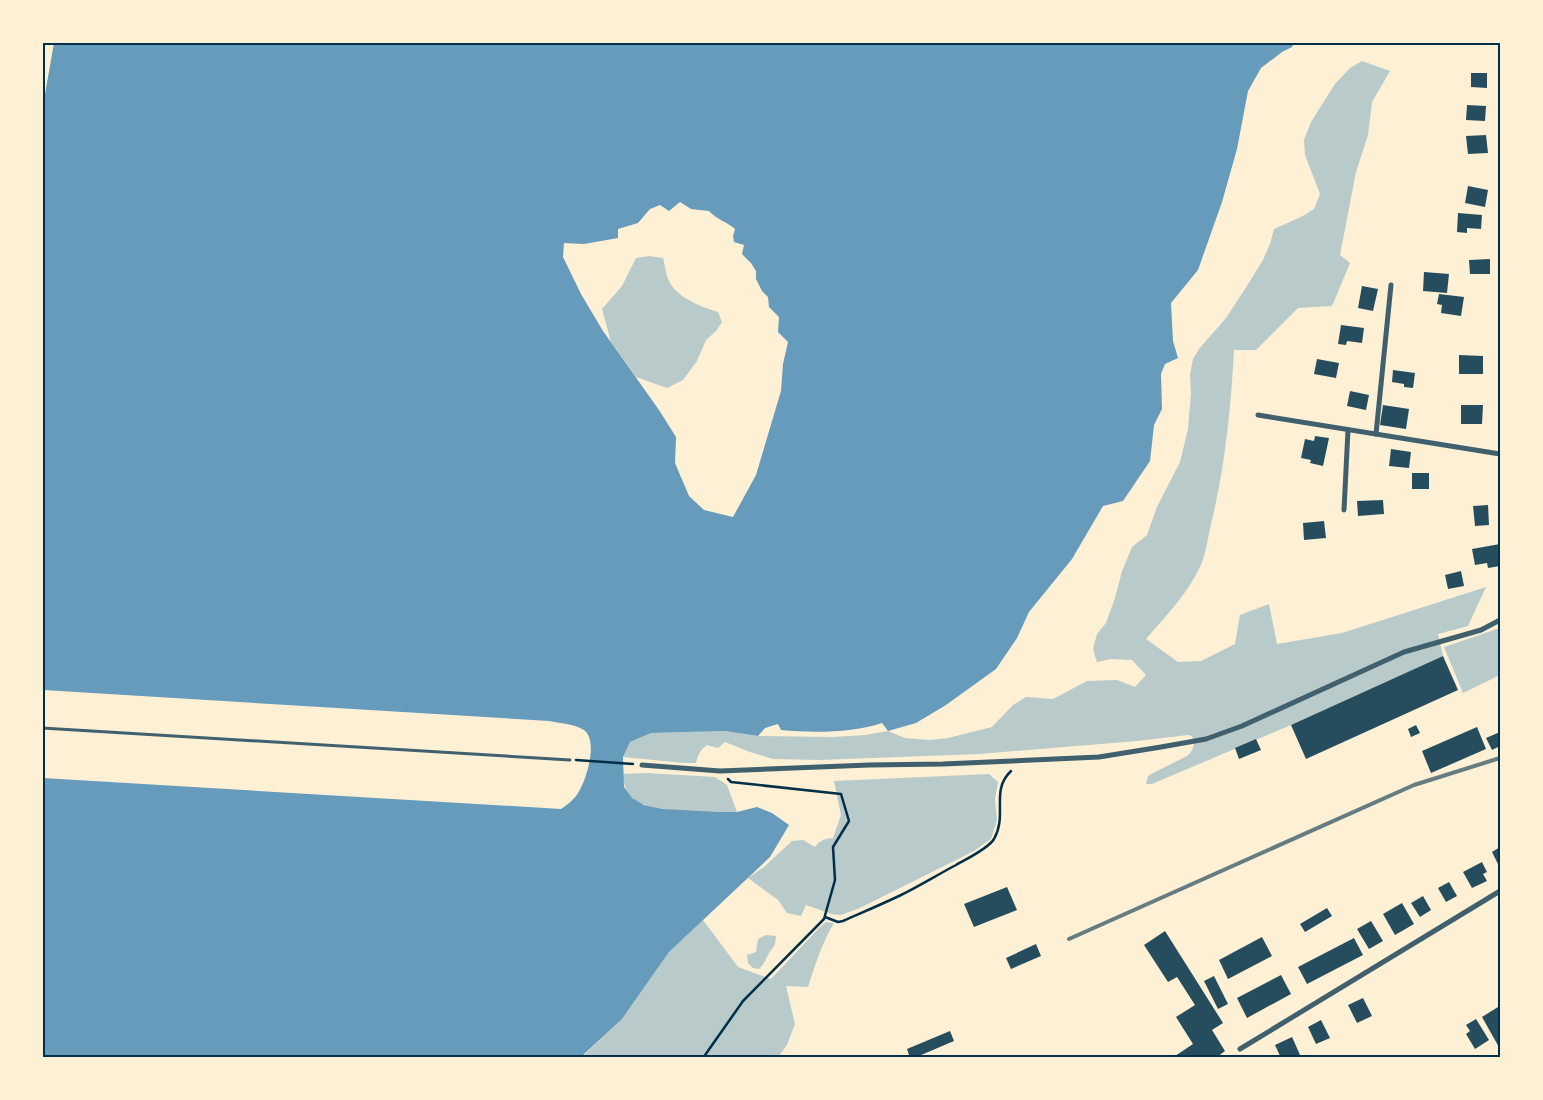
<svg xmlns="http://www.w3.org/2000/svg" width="1543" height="1100" viewBox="0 0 1543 1100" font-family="'Noto Sans',sans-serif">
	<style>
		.green { fill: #b9caca }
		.water { fill: #669bbc; fill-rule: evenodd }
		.building { fill: #264d5e }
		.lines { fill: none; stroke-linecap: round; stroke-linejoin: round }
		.path { stroke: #003049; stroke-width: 2.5 }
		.service { stroke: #3f606c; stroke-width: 3 }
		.minor { stroke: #3f606c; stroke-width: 5 }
		.rail { stroke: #657d81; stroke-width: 4 }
		.neatline { fill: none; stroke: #003049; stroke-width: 2 }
	</style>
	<rect width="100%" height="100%" fill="#fdf0d5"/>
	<g class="green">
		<path d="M1362,61L1390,71L1372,102L1368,135L1356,172L1340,255L1350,263L1332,306L1298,308L1256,350H1234C1231,408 1225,467 1211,524C1208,537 1206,553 1201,565C1188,593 1166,616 1146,639L1178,662L1201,661L1235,644L1240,615L1269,604L1277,644L1342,633L1486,587L1468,626L1438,634L1443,656L1291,725L1152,784H1146L1148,776L1151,774L1187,756C1194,750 1195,744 1192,736L1188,735L1137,741L979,754L819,760L773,759L750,752L725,742L718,748L707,745C700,750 698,755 696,763H684L623,757L630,742L651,733L725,731L758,736L833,737L865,735L888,731L905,738L929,740L948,738L992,727L1013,705L1026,697L1053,699L1087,681L1117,680L1135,687L1146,675L1132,660L1111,659L1097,662L1093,649L1097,634L1106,623L1115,598L1122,571L1132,547L1147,535L1157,507L1180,462L1188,429L1191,394L1190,375L1193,359L1199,349L1226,318L1245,289L1263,260L1270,244L1274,229L1303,216L1314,209L1320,194L1305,155L1304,140L1311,122L1335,84L1350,68Z"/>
		<path d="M649,256L663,258C665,266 666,275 669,281C677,298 702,307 718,312L722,322L716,331L706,340L697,361L683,380L667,388L636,377L611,342L602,309L622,286L636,258Z"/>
		<polygon points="1500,628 1500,675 1463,693 1444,647"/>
		<path d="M647,773L715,777L727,785L737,812C713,813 651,813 633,799C625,793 624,784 623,774Z"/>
		<path d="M989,774L998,782L995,799L997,820L991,839L974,851L860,908L841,915L831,914L806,905L801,916L787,913L778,900L748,878L764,867L792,841L803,840L815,847C819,841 826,838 833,838L841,815L834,781Z"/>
		<path d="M703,920L738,967L771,979L819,928L826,922L834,923C822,943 815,965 808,987L786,986L795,1024L787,1045L778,1057L581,1058L622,1019L669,952Z"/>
		<path d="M766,935L776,936C775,949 773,946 768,955C764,962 765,963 759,969L753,968L748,963L747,955L756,952L758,939Z"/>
	</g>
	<path class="water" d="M54,43H1294L1292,47L1282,52L1261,68L1248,91L1237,149L1222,202L1198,270L1171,303L1173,341L1178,358L1165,364L1161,374L1162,409L1154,425L1150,461L1123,501L1103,506L1072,559L1029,612L1017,638L996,669L946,705L916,723L888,731L882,723C854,733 811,733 781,730L778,724L765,728L758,736L725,731L651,733L630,742L623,757L624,787L632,798L644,805L663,809L718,812H737L757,807L772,813L789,825L770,857L669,952L622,1019L581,1057H43V778L561,809C567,805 572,801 576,796C586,783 599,741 584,730C574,724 560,723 549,721L43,690L42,111ZM680,202L691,209L709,211C716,219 727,222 735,229L733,236L734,242L744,245L742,254L751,263L756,271V279L762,291L768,297L769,307L779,317L778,332L788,342L783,364L781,391L756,475L733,517L704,510L689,496L675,463L676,437L659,410L603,331L581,294L563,257L564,243L584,244L618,238V229L638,223L650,209L660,205L669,211Z"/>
	<g class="building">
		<polygon points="1471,73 1487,73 1487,88 1471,87"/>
		<polygon points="1467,105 1486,106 1485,121 1466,120"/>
		<polygon points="1486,135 1488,153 1468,154 1466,136"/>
		<polygon points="1468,186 1488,190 1485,207 1465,203"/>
		<polygon points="1458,213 1482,215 1481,229 1467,228 1467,233 1457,232"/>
		<polygon points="1490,259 1490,274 1470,274 1469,260"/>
		<polygon points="1424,272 1449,274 1447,293 1423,291"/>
		<polygon points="1362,286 1378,289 1373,311 1358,308"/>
		<polygon points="1439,294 1464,297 1461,316 1441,313 1442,305 1437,304"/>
		<polygon points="1341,325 1364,328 1362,343 1347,341 1346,345 1338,344"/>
		<polygon points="1459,355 1483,356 1483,374 1459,374"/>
		<polygon points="1317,359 1339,363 1336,378 1314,374"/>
		<polygon points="1393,370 1415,373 1413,388 1404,387 1404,384 1392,382"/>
		<polygon points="1350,391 1369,395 1366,410 1347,406"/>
		<polygon points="1383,405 1409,409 1406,429 1380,425"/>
		<polygon points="1461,405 1483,405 1482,424 1461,424"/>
		<polygon points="1315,436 1329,438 1323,466 1310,463 1311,460 1301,458 1305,439 1314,441"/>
		<polygon points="1391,449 1411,452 1409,468 1389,466"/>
		<rect x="1412" y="473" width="17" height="16"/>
		<polygon points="1383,500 1384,514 1358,516 1357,501"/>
		<polygon points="1488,505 1489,525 1475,526 1473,506"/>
		<polygon points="1324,521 1326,538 1304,540 1303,523"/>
		<polygon points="1500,544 1500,566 1488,568 1487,563 1475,565 1472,549"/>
		<polygon points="1461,571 1464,586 1448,589 1445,575"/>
		<polygon points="1443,656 1458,690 1306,759 1291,725"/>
		<polygon points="1416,725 1420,733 1411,737 1408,729"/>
		<polygon points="1477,727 1486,749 1431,773 1422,751"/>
		<polygon points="1500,732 1500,746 1492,750 1486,738"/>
		<polygon points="1256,739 1261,750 1239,759 1235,748"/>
		<polygon points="1500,847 1500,868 1492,852"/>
		<polygon points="1482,862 1487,872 1483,874 1487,881 1472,888 1463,872"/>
		<polygon points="1449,882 1457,896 1446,902 1438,888"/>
		<polygon points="1007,887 1017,910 974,927 964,904"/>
		<polygon points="1423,896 1431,910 1420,917 1411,903"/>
		<polygon points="1402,903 1414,924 1395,935 1383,914"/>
		<polygon points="1327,908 1332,916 1305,932 1300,924"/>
		<polygon points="1371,921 1383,941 1369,949 1357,929"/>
		<polygon points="1165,931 1223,1023 1212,1030 1225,1051 1216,1058 1172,1058 1193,1044 1176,1017 1195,1005 1177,977 1168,982 1144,945"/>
		<polygon points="1262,937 1272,956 1228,979 1219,960"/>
		<polygon points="1354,938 1363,955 1307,984 1298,967"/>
		<polygon points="1036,944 1041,956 1011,969 1006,958"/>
		<polygon points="1281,975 1291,994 1247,1018 1237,998"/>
		<polygon points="1214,976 1228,1004 1218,1009 1204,981"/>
		<polygon points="1363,998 1372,1016 1357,1023 1348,1005"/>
		<polygon points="1498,1007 1500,1011 1500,1049 1482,1017"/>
		<polygon points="1476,1019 1489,1040 1475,1049 1466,1034 1470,1031 1466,1025"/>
		<polygon points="1321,1020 1330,1038 1316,1044 1308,1027"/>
		<polygon points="950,1031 954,1041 914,1058 910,1058 907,1049"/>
		<polygon points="1292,1037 1301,1057 1281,1058 1275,1045"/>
	</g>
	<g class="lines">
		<g class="path">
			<polyline points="576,760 633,764"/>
			<path d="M825,917L838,922L843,921C861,913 880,905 899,896C918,887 937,875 956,865C966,859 988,849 994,839C1008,814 990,791 1011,771"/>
			<polyline points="703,1058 743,1001 824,919 835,880 833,847 849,821 841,794 731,782 728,779"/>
		</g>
		<polyline class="service" points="42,728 570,760"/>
		<g class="minor">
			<polyline points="1258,415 1500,454"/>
			<polyline points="1376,434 1391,285"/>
			<polyline points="1344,510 1348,430"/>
			<polyline points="642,765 720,771 869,765 943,764 1099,757 1161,747 1206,739 1242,726 1404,652 1481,630 1500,620"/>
			<polyline points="1240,1049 1500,891"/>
		</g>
		<polyline class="rail" points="1069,939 1414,785 1500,758"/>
	</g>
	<rect width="1543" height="1100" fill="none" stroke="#fdf0d5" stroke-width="88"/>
	<rect x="44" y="44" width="1455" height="1012" class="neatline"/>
</svg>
